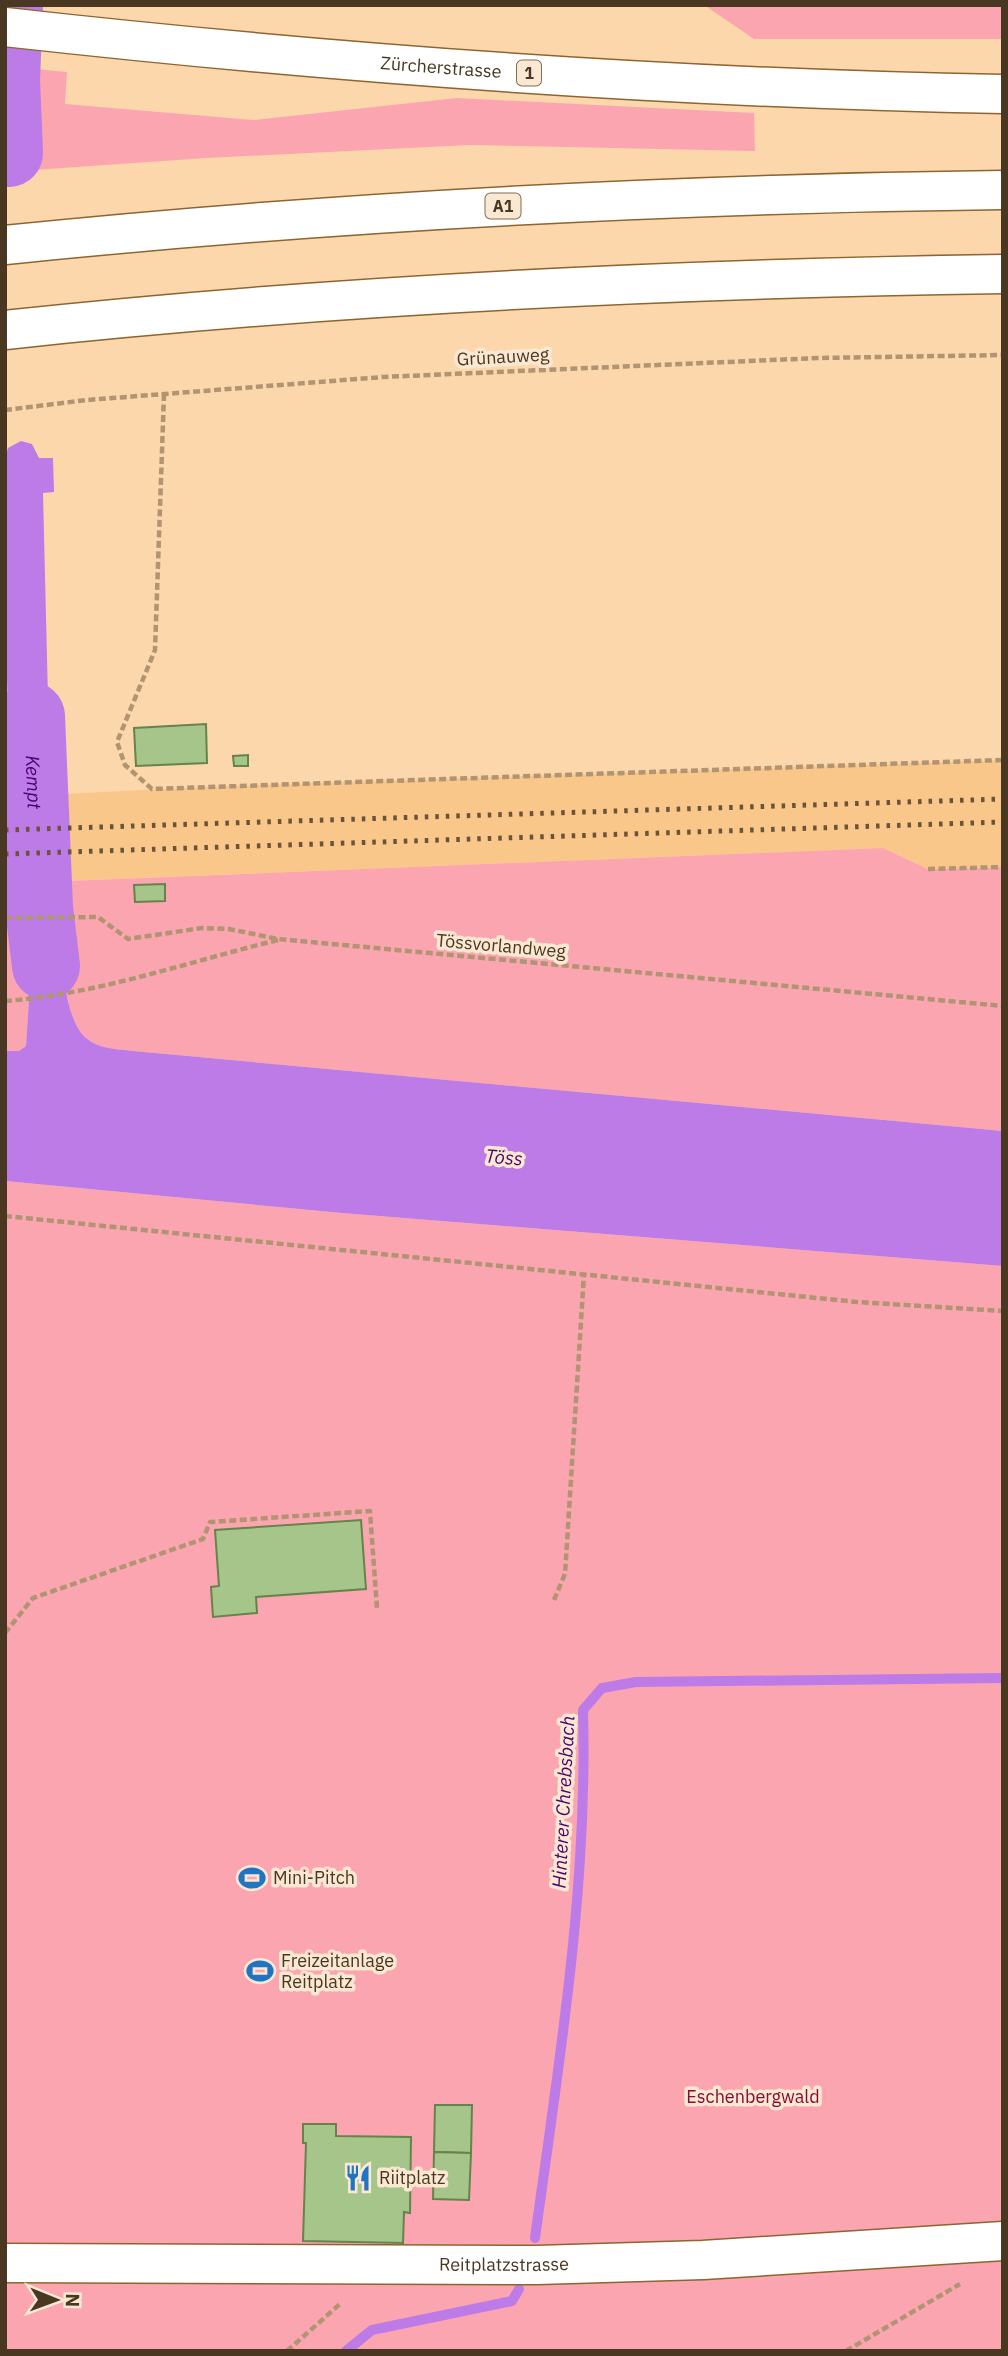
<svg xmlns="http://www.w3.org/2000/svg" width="1008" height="2356" viewBox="0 0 1008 2356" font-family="'IBM Plex Sans',sans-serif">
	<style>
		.built { fill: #fac78a }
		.green { fill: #fba5b0 }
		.water { fill: #bd7be7 }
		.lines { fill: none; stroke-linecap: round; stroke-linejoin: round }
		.stream { stroke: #bd7be7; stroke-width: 10 }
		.river { stroke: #bd7be7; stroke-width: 68 }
		.building { fill: #a6c58b; stroke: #66834b; stroke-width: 2 }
		.minor-casing { stroke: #8d6530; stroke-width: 41 }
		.major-casing { stroke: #8d6530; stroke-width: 41 }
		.highway-casing { stroke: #8d6530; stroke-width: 41 }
		.path { stroke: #b19471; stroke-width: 4.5; stroke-dasharray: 7 3.5; stroke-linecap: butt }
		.minor { stroke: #fff; stroke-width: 38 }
		.major { stroke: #fff; stroke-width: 38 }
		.highway { stroke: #fff; stroke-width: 38 }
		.rail { stroke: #69543a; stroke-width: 5; stroke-dasharray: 3.5 7; stroke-linecap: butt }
		.labels { text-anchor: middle; stroke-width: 7; stroke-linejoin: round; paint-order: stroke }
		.shield { fill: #fae8d3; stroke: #7e6c56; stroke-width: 2 }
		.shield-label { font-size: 16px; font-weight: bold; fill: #493721 }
		.street-label { font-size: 18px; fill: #493721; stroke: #fae8d3 }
		.poi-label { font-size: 18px; fill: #493721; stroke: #fae8d3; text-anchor: start }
		.park-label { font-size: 18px; fill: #890b34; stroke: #fae8d3 }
		.water-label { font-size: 19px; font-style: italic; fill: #4c046b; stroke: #fae8d3 }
	</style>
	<rect width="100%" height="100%" fill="#fcd7ac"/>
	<polygon class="built" points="1003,760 1003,867 928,869 883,848 67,881 63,794 225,786"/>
	<g class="green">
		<polygon points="704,5 1003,5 1003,39 754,39"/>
		<polygon points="25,68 67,72 65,104 253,120 457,98 754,113 755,151 469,145 206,158 5,172 5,153 14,152 23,144"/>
		<path d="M883,848L928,869L1003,867V1131L133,1051C117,1049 98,1049 86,1038C57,1014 60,910 59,873H67L68,881Z"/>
		<polygon points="9,875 16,875 15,922 29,999 26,1046 19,1051 5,1051 5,883"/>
		<polygon points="5,1181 342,1213 1003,1266 1003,2351 5,2351"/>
	</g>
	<g class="water">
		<polygon points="5,66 25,68 23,144 14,152 5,153"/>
		<polygon points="21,441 32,444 39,458 53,458 54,492 43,493 48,698 55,811 12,812 5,627 5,459 8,448"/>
		<path d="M59,873C60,910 57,1014 86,1038C99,1049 117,1049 133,1051L1003,1131V1266L342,1213L5,1181V1051H19L26,1046L29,999L15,922L16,875Z"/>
	</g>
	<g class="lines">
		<g class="stream">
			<path d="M535,2238C559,2063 588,1887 583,1710L602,1688L636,1682L1003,1678"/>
			<polyline points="346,2351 372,2330 512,2301 519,2289"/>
		</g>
		<g class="river">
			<polyline points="9,5 6,80 9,153"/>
			<path id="s1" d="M31,716L39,908L46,966"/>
		</g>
	</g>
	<g class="building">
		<polygon points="206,724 207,763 136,766 134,728"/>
		<polygon points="248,755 248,766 234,766 233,756"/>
		<polygon points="165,884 165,901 135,902 134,885"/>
		<polygon points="361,1520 366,1589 256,1597 257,1613 213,1617 211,1587 219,1586 215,1530"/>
		<polygon points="435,2105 472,2105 471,2153 434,2152"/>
		<polygon points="303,2124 336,2124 336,2136 411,2137 410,2213 404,2212 403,2243 303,2241 306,2143 303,2143"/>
		<polygon points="434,2152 471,2153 469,2200 433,2199"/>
	</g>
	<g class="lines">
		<g class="minor-casing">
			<g id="minor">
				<path id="s2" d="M5,2263L537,2265L703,2260L1003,2241"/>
			</g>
		</g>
		<g class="major-casing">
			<g id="major">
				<path id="s3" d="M5,27C336,64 670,88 1003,94"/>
			</g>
		</g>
		<g class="highway-casing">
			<g id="highway">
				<path d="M5,245C337,211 669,194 1003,190"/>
				<path d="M5,330C337,294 669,279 1003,274"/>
			</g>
		</g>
		<g class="path">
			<polyline points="164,394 155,650 117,742 125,765 152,789 1003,760"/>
			<polyline points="5,410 87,400 383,377 818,358 1003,355"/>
			<polyline points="928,869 1003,867"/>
			<polyline points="5,918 98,917 128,939 202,928 229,929 278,939 1003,1006"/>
			<path d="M5,1001C99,994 187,962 278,940"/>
			<polyline points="5,1216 857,1302 1003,1311"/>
			<polyline points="554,1600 565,1574 584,1274"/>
			<polyline points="5,1633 33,1598 203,1539 210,1522 370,1511 377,1608"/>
			<polyline points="287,2351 341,2303"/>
			<polyline points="846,2351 960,2284"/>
		</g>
		<use href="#minor" class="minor"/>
		<use href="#major" class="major"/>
		<use href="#highway" class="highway"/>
		<g class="rail">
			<polyline points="5,830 1003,799"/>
			<polyline points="5,854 1003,822"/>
		</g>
	</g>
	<defs>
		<g id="stadium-bare" transform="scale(2.1)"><path d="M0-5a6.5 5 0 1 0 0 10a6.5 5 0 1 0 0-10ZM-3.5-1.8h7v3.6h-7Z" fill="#2075c3" stroke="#fae8d3" stroke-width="2.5" paint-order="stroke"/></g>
		<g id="restaurant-bare" transform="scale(2.1)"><path d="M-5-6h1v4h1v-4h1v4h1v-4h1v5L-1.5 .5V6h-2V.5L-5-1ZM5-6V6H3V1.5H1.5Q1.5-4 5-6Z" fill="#2075c3" stroke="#fae8d3" stroke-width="2.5" paint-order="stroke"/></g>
	</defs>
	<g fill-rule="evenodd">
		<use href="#stadium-bare" x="252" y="1878"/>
		<use href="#stadium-bare" x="260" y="1971"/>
		<use href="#restaurant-bare" x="358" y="2178"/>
	</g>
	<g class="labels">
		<g class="shield">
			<rect x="517" y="60.5" width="24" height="25" rx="5"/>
			<rect x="485.5" y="193.5" width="35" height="25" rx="5"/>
		</g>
		<g class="shield-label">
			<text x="529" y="79">1</text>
			<text x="503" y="212">A1</text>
		</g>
		<g class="street-label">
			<text dy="6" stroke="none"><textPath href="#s3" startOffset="438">Zürcherstrasse</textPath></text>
			<text transform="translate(503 357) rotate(-3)" y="6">Grünauweg</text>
			<text transform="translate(501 946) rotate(5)" y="6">Tössvorlandweg</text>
			<text dy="6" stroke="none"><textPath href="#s2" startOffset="499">Reitplatzstrasse</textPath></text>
		</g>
		<g class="poi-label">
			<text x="273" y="1884">Mini-Pitch</text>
			<text x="281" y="1967">Freizeitanlage<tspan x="281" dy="21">Reitplatz</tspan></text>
			<text x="379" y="2184">Riitplatz</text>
		</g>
		<g class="park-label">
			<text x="753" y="2103">Eschenbergwald</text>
		</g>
		<g class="water-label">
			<text dy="7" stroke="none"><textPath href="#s1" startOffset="66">Kempt</textPath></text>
			<text transform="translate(504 1157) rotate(5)" y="7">Töss</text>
			<text transform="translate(563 1802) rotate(-87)" y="7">Hinterer Chrebsbach</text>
		</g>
	</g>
	<rect width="1008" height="2356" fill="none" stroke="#493721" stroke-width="14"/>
	<g transform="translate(56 2300) rotate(91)" stroke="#fae8d3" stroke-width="5" paint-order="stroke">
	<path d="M0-5L12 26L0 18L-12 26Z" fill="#493721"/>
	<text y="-10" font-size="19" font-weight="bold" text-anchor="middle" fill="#493721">N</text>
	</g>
</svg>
